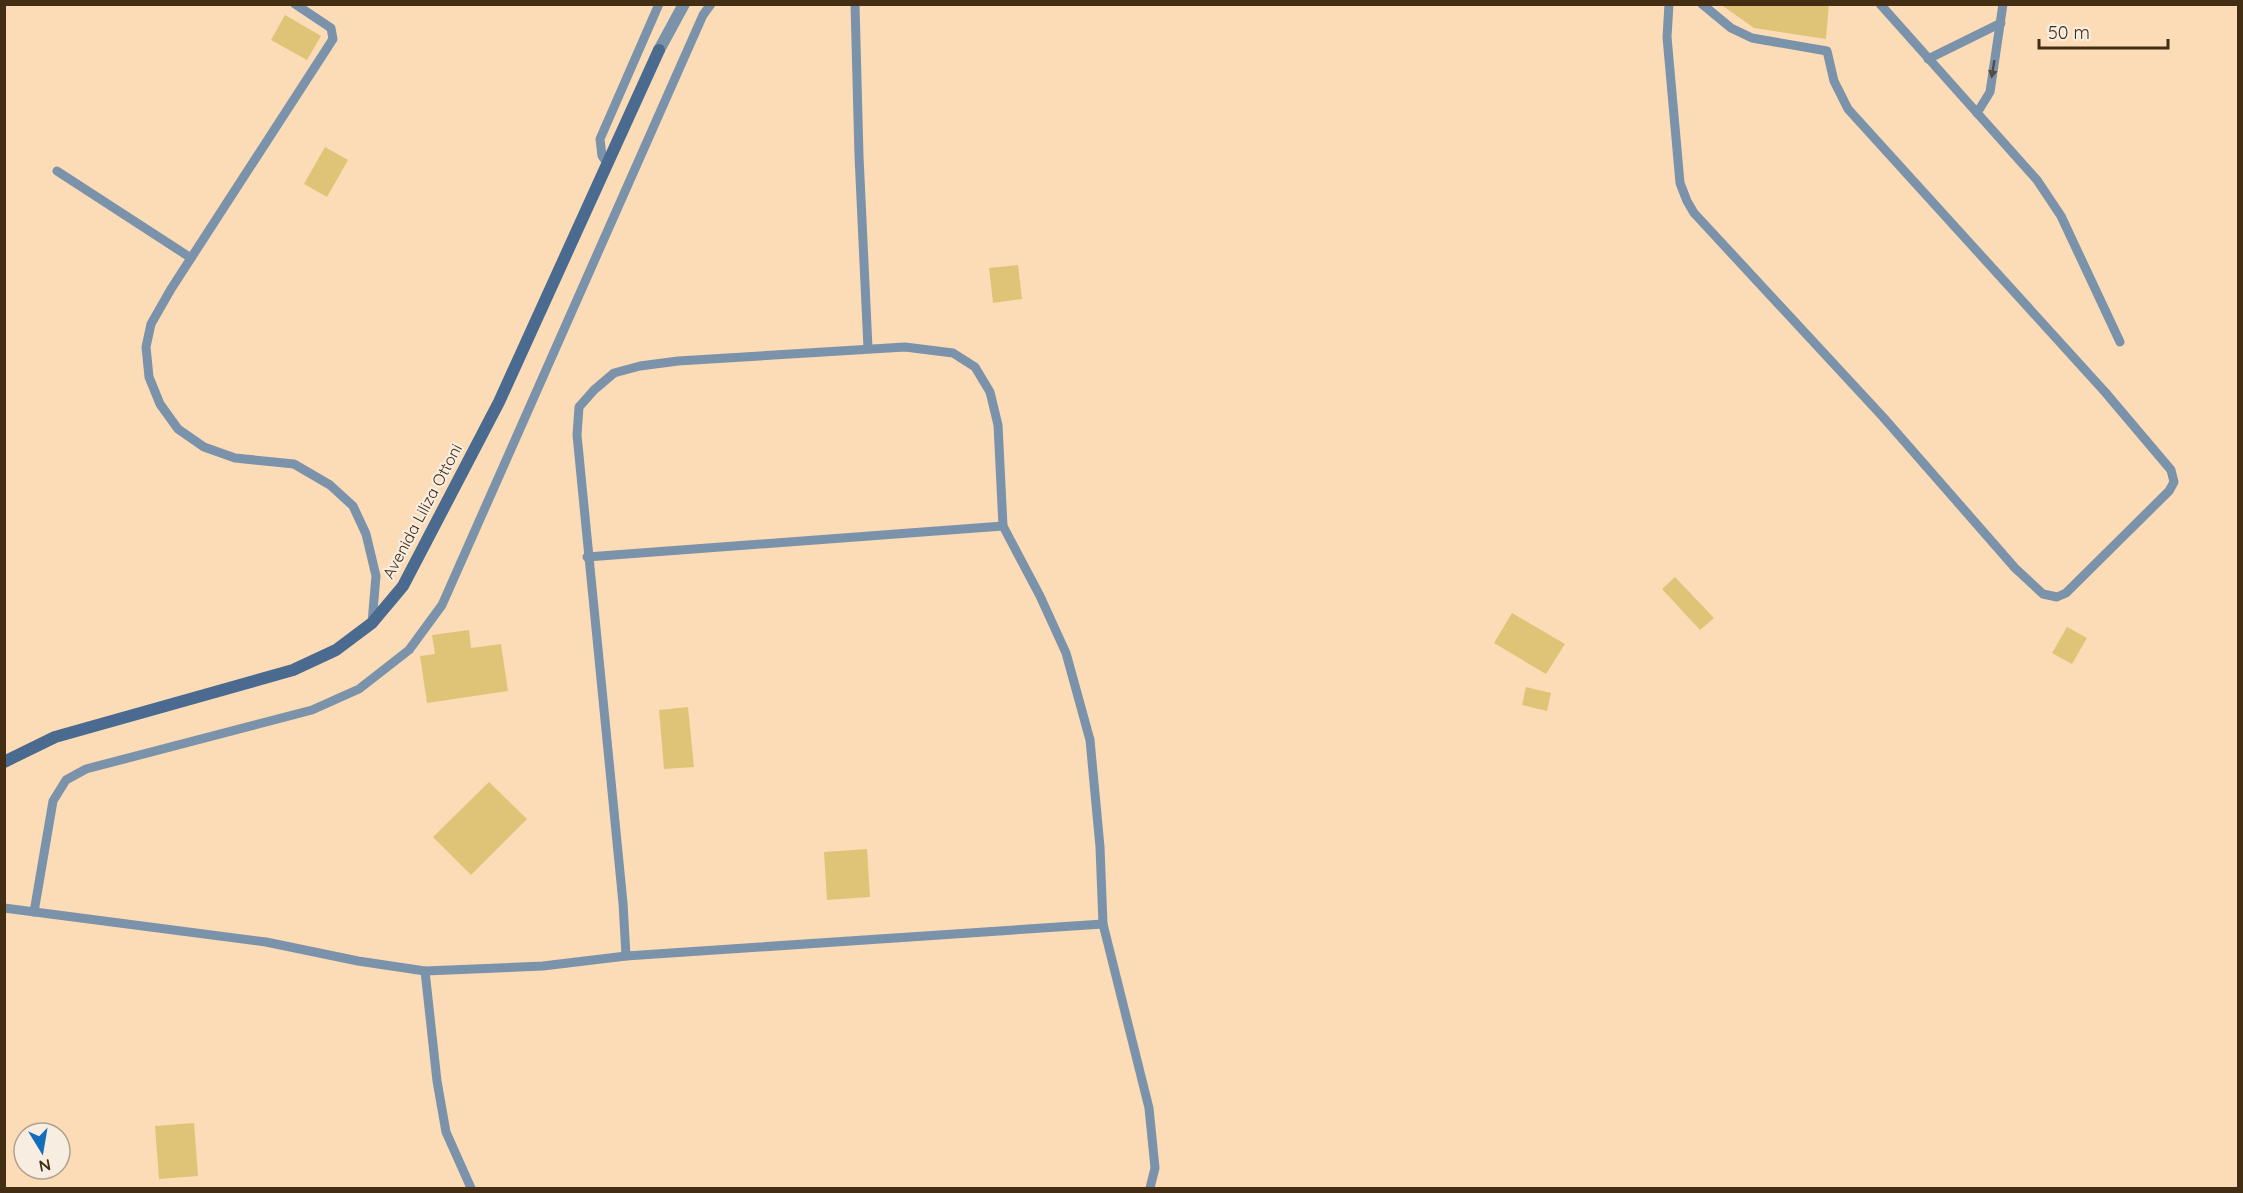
<svg xmlns="http://www.w3.org/2000/svg" width="2243" height="1193" viewBox="0 0 2243 1193" font-family="Quicksand,sans-serif">
	<style>
		.building { fill: #dfc478 }
		.lines { fill: none; stroke-linecap: round; stroke-linejoin: round }
		.lane { stroke: #7b92ab; stroke-width: 9 }
		.street { stroke: #7b92ab; stroke-width: 12 }
		.secondary { stroke: #4a6b8f; stroke-width: 12 }
		.oneway { fill: #544c41 }
		.labels { text-anchor: middle; stroke-width: 4.5; stroke-linejoin: round; paint-order: stroke }
		.street-label { font-size: 16px; fill: #432e14; stroke: #f8ede1 }
	</style>
	<rect width="100%" height="100%" fill="#fcdcb6"/>
	<g class="building">
		<polygon points="1720,4 1829,4 1826,39 1754,28"/>
		<polygon points="285,15 321,36 307,60 271,40"/>
		<polygon points="325,147 348,160 327,197 304,184"/>
		<polygon points="1018,265 1022,299 993,303 989,268"/>
		<polygon points="1675,577 1714,618 1700,630 1662,589"/>
		<polygon points="1512,613 1565,644 1546,674 1494,643"/>
		<polygon points="2067,627 2087,638 2072,664 2052,653"/>
		<polygon points="469,630 471,648 501,644 508,691 427,703 420,656 435,654 432,635"/>
		<polygon points="1526,687 1551,693 1547,711 1522,705"/>
		<polygon points="688,707 694,767 664,769 659,710"/>
		<polygon points="489,782 527,819 471,875 433,837"/>
		<polygon points="867,849 870,897 827,900 824,852"/>
		<polygon points="194,1123 198,1176 159,1179 155,1126"/>
	</g>
	<g class="lines">
		<g class="lane">
			<polyline points="295,4 331,28 333,39 171,289 151,324 146,347 149,377 160,404 178,429 204,447 235,458 294,464 330,485 353,506 366,534 376,576 372,623"/>
			<polyline points="855,4 859,156 868,348"/>
			<polyline points="1669,4 1667,37 1680,183 1687,201 1694,213 1883,417 2015,568 2043,594 2057,597 2066,593 2169,491 2174,482 2171,470 2105,392 1848,109 1834,81 1827,51 1752,38 1731,28 1702,4"/>
			<polyline points="1880,4 2037,180 2061,216 2120,342"/>
			<polyline points="1928,59 2001,23"/>
			<polyline points="1977,113 1990,92 2003,4"/>
			<polyline points="607,163 602,156 600,139 659,4"/>
			<polyline points="57,171 191,258"/>
			<polyline points="587,557 1003,526"/>
			<polyline points="4,908 266,942 358,961 425,971 543,966 626,956 1103,924"/>
			<polyline points="34,912 53,801 66,780 86,769 312,710 359,689 409,650 442,605 703,15 711,4"/>
			<polyline points="626,956 623,903 577,435 579,407 594,390 614,373 640,366 678,361 905,347 953,353 975,367 990,392 998,425 1003,526 1040,596 1066,653 1090,740 1100,847 1103,924 1149,1108 1155,1168 1150,1188"/>
			<polyline points="425,971 437,1081 446,1132 471,1188"/>
		</g>
		<polyline class="street" points="659,50 684,4"/>
		<polyline class="secondary" points="4,762 55,737 293,670 336,650 372,623 403,586 499,402 659,50"/>
	</g>
	<defs><path id="oneway-solid" d="M-6-.8H1V-3.2L6.5 0L1 3.2V.8H-6Z" transform="scale(1.5)"/></defs>
	<use class="oneway" href="#oneway-solid" transform="translate(1993 69) rotate(99)"/>
	<g class="labels">
		<g class="street-label">
			<text transform="translate(422 511) rotate(-62)" y="6">Avenida Liliza Ottoni</text>
		</g>
	</g>
	<rect width="2243" height="1193" fill="none" stroke="#432e14" stroke-width="12"/>
	<g transform="translate(42 1151) rotate(169)"><circle r="28" fill="#f8ede1" stroke="#b0a18f" stroke-width="1.5"/>
	<path d="M0-4.5L10 22L0 15L-10 22Z" fill="#146dba"/>
	<text y="-9" font-size="16" font-weight="bold" text-anchor="middle" fill="#432e14">N</text>
	</g>
	<path d="M2039 39v9h129v-9" fill="none" stroke="#432e14" stroke-width="3"/>
	<text x="2048" y="39" font-size="18" fill="#432e14" stroke="#f8ede1" stroke-width="4.5" paint-order="stroke">50 m</text>
</svg>
